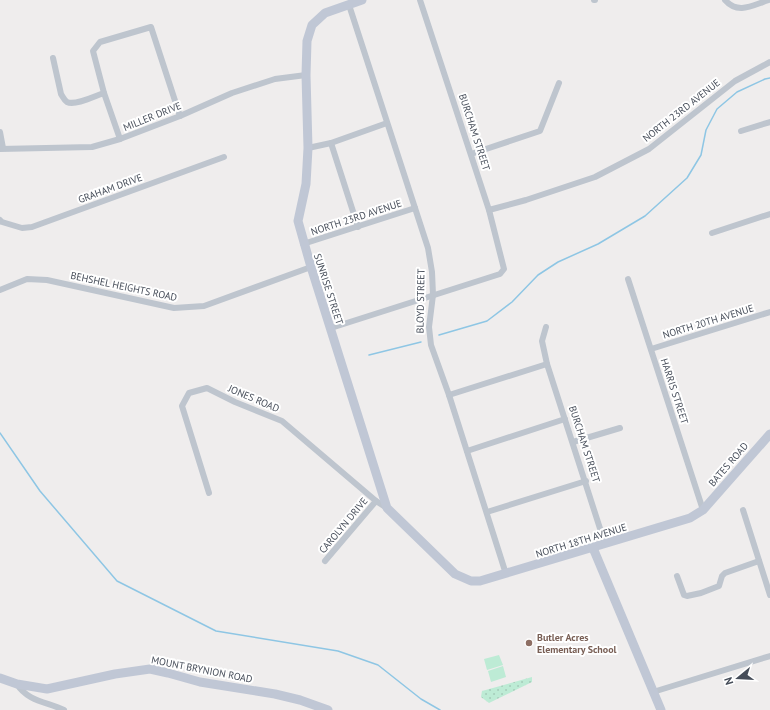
<svg xmlns="http://www.w3.org/2000/svg" width="770" height="710" viewBox="0 0 770 710" font-family="'PT Sans',sans-serif">
	<style>
		.grass { fill: url(#grass-dots) }
		.pitch { fill: #bdebd5 }
		.lines { fill: none; stroke-linecap: round; stroke-linejoin: round }
		.stream { stroke: #8ec6e4; stroke-width: 1.5 }
		.street { stroke: #bec5ce; stroke-width: 6 }
		.secondary { stroke: #c0c7d5; stroke-width: 9 }
		.education-dot { fill: #8d6e63; stroke: #fff; stroke-width: 1.5 }
		.labels { text-anchor: middle; stroke-width: 4; stroke-linejoin: round; paint-order: stroke }
		.street-label { font-size: 10px; fill: #464d59; stroke: #fff }
		.education-label { font-size: 10px; font-weight: bold; fill: #785e54; stroke: #fff; text-anchor: start }
	</style>
	<defs>
		<pattern id="grass-dots" width="8" height="8" patternUnits="userSpaceOnUse"><rect width="8" height="8" fill="#bdebd5"/><path d="M2 2h.1M6 6h.1" fill="none" stroke="#a4cbb9" stroke-width="1.8" stroke-linecap="round"/></pattern>
	</defs>
	<rect width="100%" height="100%" fill="#efeded"/>
	<polygon class="grass" points="532,677 532,682 489,703 481,697 482,691"/>
	<g class="pitch">
		<polygon points="499,655 503,665 487,670 484,659"/>
		<polygon points="503,666 506,677 491,682 488,671"/>
	</g>
	<g class="lines">
		<g class="stream">
			<polyline points="439,335 487,321 512,302 538,275 558,262 598,244 645,216 687,178 701,155 706,130 717,109 737,92 765,79 770,78"/>
			<polyline points="369,355 421,342"/>
			<polyline points="0,433 40,491 117,581 216,631 338,651 378,665 421,699 440,710"/>
		</g>
		<g class="street">
			<polyline points="594,0 595,0"/>
			<path d="M725,0C738,15 753,5 769,0"/>
			<polyline points="349,5 428,248 432,272 433,295 429,327 431,345 449,395 506,574"/>
			<path d="M53,58L61,94C63,97 64,100 67,102C75,106 95,96 104,93"/>
			<polyline points="741,131 770,122"/>
			<polyline points="0,132 3,148"/>
			<polyline points="120,139 104,93 93,51 100,42 151,27 180,116"/>
			<polyline points="331,143 358,227"/>
			<polyline points="308,148 331,143 387,123"/>
			<polyline points="0,149 92,147 120,139 180,116 232,93 275,79 306,75"/>
			<polyline points="471,154 540,131 559,83"/>
			<polyline points="489,210 526,200 595,177 649,149 735,81 770,62"/>
			<polyline points="0,220 2,222 22,228 32,227 224,157"/>
			<polyline points="712,233 770,214"/>
			<polyline points="303,244 415,208"/>
			<polyline points="628,279 703,510"/>
			<polyline points="0,290 27,279 47,280 174,308 204,306 311,267"/>
			<polyline points="546,327 542,341 547,364 605,544"/>
			<polyline points="331,328 500,274 504,269 489,210 420,0"/>
			<polyline points="651,349 770,312"/>
			<polyline points="449,395 547,364"/>
			<polyline points="573,442 620,428"/>
			<polyline points="467,451 565,419"/>
			<polyline points="209,493 182,406 189,393 207,388 235,402 282,421 376,501 387,508"/>
			<polyline points="743,510 770,595"/>
			<polyline points="487,512 586,481"/>
			<polyline points="325,561 376,501"/>
			<polyline points="677,576 684,595 687,596 701,593 719,586 722,576 725,573 759,561"/>
			<path d="M17,684C27,701 47,702 64,710"/>
			<polyline points="653,692 770,656"/>
		</g>
		<g class="secondary">
			<polyline points="362,0 325,13 312,25 307,41 306,75 308,148 306,184 298,221 311,267 387,508 455,574 471,581 480,581 690,518 703,510 770,434"/>
			<polyline points="593,548 661,710"/>
			<polyline points="0,678 17,684 47,689 115,674 150,669 168,673 200,682 275,694 300,700 328,710"/>
		</g>
	</g>
	<circle class="education-dot" cx="529" cy="643" r="4"/>
	<g class="labels">
		<g class="street-label">
			<text transform="translate(681 110) rotate(-38)" y="4">NORTH 23RD AVENUE</text>
			<text transform="translate(152 116) rotate(-22)" y="4">MILLER DRIVE</text>
			<text transform="translate(475 132) rotate(72)" y="4">BURCHAM STREET</text>
			<text transform="translate(110 188) rotate(-20)" y="4">GRAHAM DRIVE</text>
			<text transform="translate(356 217) rotate(-18)" y="4">NORTH 23RD AVENUE</text>
			<text transform="translate(124 286) rotate(12)" y="4">BEHSHEL HEIGHTS ROAD</text>
			<text transform="translate(329 289) rotate(72)" y="4">SUNRISE STREET</text>
			<text transform="translate(420 301) rotate(-89)" y="4">BLOYD STREET</text>
			<text transform="translate(708 321) rotate(-17)" y="4">NORTH 20TH AVENUE</text>
			<text transform="translate(675 391) rotate(72)" y="4">HARRIS STREET</text>
			<text transform="translate(254 398) rotate(23)" y="4">JONES ROAD</text>
			<text transform="translate(585 444) rotate(72)" y="4">BURCHAM STREET</text>
			<text transform="translate(728 464) rotate(-49)" y="4">BATES ROAD</text>
			<text transform="translate(343 525) rotate(-50)" y="4">CAROLYN DRIVE</text>
			<text transform="translate(581 540) rotate(-17)" y="4">NORTH 18TH AVENUE</text>
			<text transform="translate(202 669) rotate(11)" y="4">MOUNT BRYNION ROAD</text>
		</g>
		<g class="education-label">
			<text x="537" y="641">Butler Acres<tspan x="537" dy="12">Elementary School</tspan></text>
		</g>
	</g>
	<g transform="translate(738 678) rotate(252)" stroke="#ffffff" stroke-width="3" paint-order="stroke">
	<path d="M0-3L7 15L0 10L-7 15Z" fill="#464d59"/>
	<text y="-6" font-size="11" font-weight="bold" text-anchor="middle" fill="#464d59">N</text>
	</g>
</svg>
